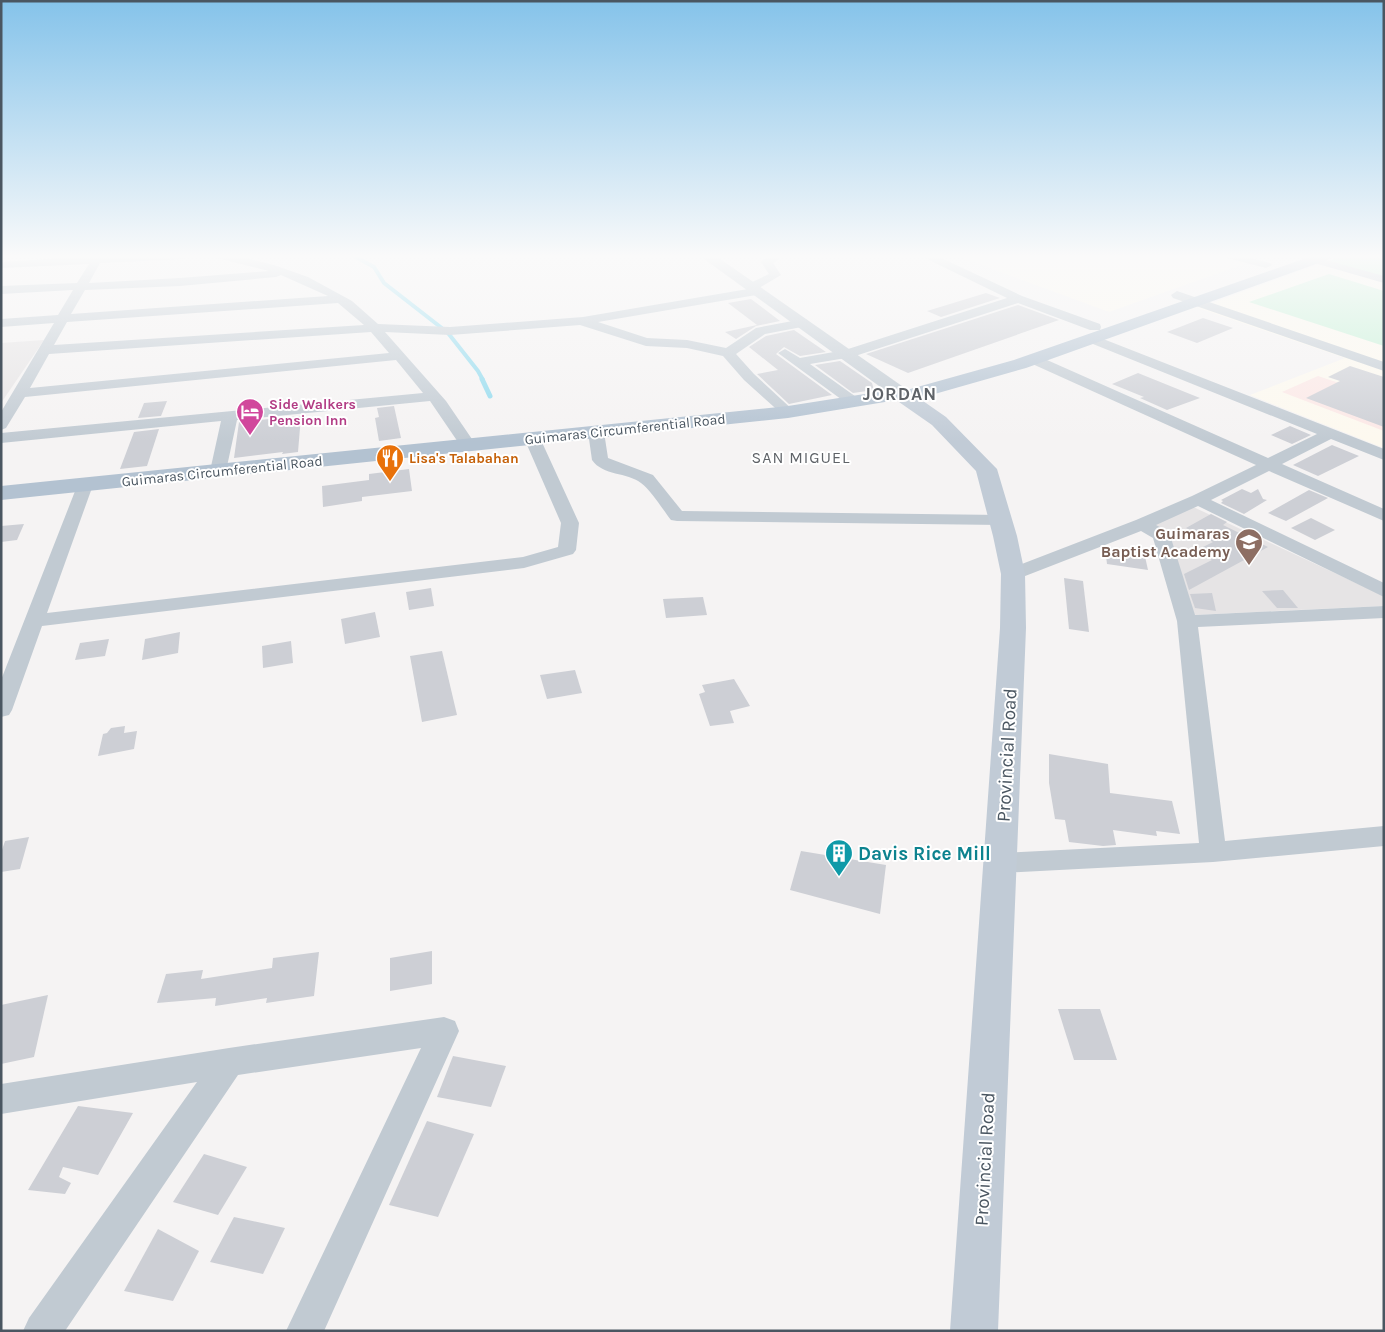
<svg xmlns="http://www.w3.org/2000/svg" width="1385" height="1332" viewBox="0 0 1385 1332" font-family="Karla,sans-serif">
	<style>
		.commercial { fill: #fdf9ef }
		.education { fill: #e6e4e5 }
		.medical { fill: #fce8e6 }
		.green { fill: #c3f1d5 }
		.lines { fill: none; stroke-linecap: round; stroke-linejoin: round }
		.stream-far1 { stroke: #90daee; stroke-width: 4 }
		.stream { stroke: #90daee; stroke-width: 5 }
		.building { fill: #cdcfd5 }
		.minor { fill: #c1cad2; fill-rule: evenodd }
		.tertiary { fill: #c1cad2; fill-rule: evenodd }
		.secondary { fill: #c1cbd6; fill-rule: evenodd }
		.primary { fill: #b3c2d1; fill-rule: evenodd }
		.labels { text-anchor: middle; stroke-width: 4; stroke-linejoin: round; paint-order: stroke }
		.far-hotel-label { font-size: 14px; font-weight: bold; fill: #b23c85; stroke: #fff; text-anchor: start }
		.far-street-label { font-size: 14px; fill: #4a5661; stroke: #fff }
		.far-food-label { font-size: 14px; font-weight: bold; fill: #c56008; stroke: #fff; text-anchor: start }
		.far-quarter-label { font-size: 16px; letter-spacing: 1px; fill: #5f6368; stroke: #fff }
		.education-label { font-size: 16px; font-weight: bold; fill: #785e54; stroke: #fff; text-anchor: end }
		.far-district-label { font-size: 18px; font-weight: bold; letter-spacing: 1px; fill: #5f6368; stroke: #fff }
		.near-street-label { font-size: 19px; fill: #4a5661; stroke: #fff }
		.near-culture-label { font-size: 19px; font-weight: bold; fill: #0d838f; stroke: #fff; text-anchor: start }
	</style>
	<rect width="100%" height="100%" fill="#f5f3f3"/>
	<g class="commercial">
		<polygon points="957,256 1224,256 1247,263 1109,312"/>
		<polygon points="1342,256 1384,256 1384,448 1250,395 1345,358 1198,308"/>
	</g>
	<g class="education">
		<polygon points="44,340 1,403 1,343"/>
		<polygon points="1189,505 1384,596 1384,606 1193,615 1151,524"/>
	</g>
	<polygon class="medical" points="1318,376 1366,392 1384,382 1384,431 1282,392"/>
	<g class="green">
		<polygon points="1344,256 1384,256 1384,277 1328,261"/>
		<polygon points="1329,274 1384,291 1384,346 1249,302"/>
	</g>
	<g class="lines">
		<g class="stream-far1">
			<polyline points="354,256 374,267 384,283 443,329"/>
			<polyline points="448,333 478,371 483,380"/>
		</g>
		<polyline class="stream" points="482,379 490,396"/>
	</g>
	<g class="building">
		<polygon points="986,293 1000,298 941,317 927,311"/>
		<polygon points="751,299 780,321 756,326 736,339 725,332 757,325 728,303"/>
		<polygon points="1018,305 1059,320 908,373 866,354"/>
		<polygon points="1203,318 1233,328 1197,343 1167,332"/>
		<polygon points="794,330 826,352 800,356 784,347 776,354 832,395 789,404 757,374 778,370 749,347 766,336"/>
		<polygon points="840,361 872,383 874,390 853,393 815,365"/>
		<polygon points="1350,366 1384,377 1384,427 1306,398 1340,381 1328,377"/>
		<polygon points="1138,373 1185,392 1200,398 1167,410 1140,398 1144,397 1112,384"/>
		<polygon points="167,401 161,416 138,418 144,403"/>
		<polygon points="394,406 401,438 379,441 375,418 379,417 377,408"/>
		<polygon points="301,416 298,452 282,454 283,452 234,458 239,422"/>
		<polygon points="1290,426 1311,435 1292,444 1271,435"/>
		<polygon points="159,429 147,466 120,469 134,432"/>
		<polygon points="1332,445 1359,456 1318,476 1293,465"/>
		<polygon points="409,469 412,491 362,497 362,501 323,507 322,486 369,480 369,474"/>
		<polygon points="1242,489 1251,493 1258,489 1263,499 1267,500 1244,514 1221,503 1223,501 1221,500"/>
		<polygon points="1309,490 1328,498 1286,521 1268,513"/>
		<polygon points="1211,514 1227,522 1223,525 1268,547 1189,590 1184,574 1212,560 1195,551 1213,542 1186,528"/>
		<polygon points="1311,518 1335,530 1315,540 1291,528"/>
		<polygon points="24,524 17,540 1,542 1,526"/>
		<polygon points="1105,547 1144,552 1148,570 1107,564"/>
		<polygon points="1064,578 1083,581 1089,632 1069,629"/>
		<polygon points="431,588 434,606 409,610 406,592"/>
		<polygon points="1283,590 1298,608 1277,608 1262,591"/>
		<polygon points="1212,593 1216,611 1195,608 1190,594"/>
		<polygon points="703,597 707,615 666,618 663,599"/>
		<polygon points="375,612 380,637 345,644 341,619"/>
		<polygon points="180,632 178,653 142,660 145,639"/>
		<polygon points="109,639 105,656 75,660 80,643"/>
		<polygon points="291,641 293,663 263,668 262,646"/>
		<polygon points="442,651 457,715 422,722 410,656"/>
		<polygon points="575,670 582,693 547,699 540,675"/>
		<polygon points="734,679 750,706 730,711 734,723 710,726 699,694 705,692 702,685"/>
		<polygon points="125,726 124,733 137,731 134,749 98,756 103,734 107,733 111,728"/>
		<polygon points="1049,754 1108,764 1110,793 1172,801 1180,834 1156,831 1157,836 1113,830 1116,845 1103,846 1069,842 1065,820 1055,819 1049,783"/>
		<polygon points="29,837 20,869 1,872 1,853 5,841"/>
		<polygon points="801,851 886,865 880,914 790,890"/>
		<polygon points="432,951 432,984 390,991 390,958"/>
		<polygon points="319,952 314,996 266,1003 267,998 215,1006 216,998 157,1003 166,974 203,970 201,979 272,968 273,958"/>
		<polygon points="48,995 34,1057 1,1064 1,1005"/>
		<polygon points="1058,1009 1100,1009 1117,1060 1074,1060"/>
		<polygon points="453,1056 506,1066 491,1107 437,1097"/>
		<polygon points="78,1106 133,1113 98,1175 63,1167 59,1177 71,1183 65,1194 28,1190"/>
		<polygon points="427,1121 474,1134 438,1217 389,1205"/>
		<polygon points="204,1154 247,1167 218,1215 173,1202"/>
		<polygon points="234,1217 285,1228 263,1274 210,1262"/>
		<polygon points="158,1229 199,1251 173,1301 124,1291"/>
	</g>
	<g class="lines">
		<g class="minor">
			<path d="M94,256H191L185,259L100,263L89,283L180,278L269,271L217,258L215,256H237L274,265L308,277L352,301L378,324L450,327L583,317L748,289L746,287L748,284L769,274L761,262C767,255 776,256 784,256L773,263L781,275L759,288L764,291L762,294L598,322L647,338L687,340L726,348L756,328L803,319L807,320L809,323L807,326L765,334L736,354L754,374L795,412L793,415H783L744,380L723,356L687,348L646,346L580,325L450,335L385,332L446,401L476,445L474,448H462L430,401L237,420L226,471L224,474H212L210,471L221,421L1,443V433L423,393L396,360L25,397L6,428L1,430V412L54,323L1,327V319L58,315L73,290L1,294V286L77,283L89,264L1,268V262ZM281,275L328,296L71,314L85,290L180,286L276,277ZM338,303L364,325L54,345L67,322ZM371,332L389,353L30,388L49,354Z"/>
			<polygon points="924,256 937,256 1022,296 1100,324 1101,327 1100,330 1090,330 1018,303 852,357 810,364 859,399 861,402 859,405 849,405 778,353 785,349 800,358 845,350 1007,298 925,258"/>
			<polygon points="1225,256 1243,256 1270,263 1272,265 1266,268 1227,258"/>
			<polygon points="1315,257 1384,276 1384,283 1311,262 1309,260"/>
			<polygon points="1177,291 1384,362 1384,371 1173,298 1171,295"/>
			<polygon points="1093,335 1384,449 1384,460 1331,439 1282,464 1384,509 1384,521 1269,471 1211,500 1384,583 1384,597 1198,506 1156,525 1167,531 1170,535 1195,615 1384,606 1384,618 1198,627 1225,841 1384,826 1384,846 1213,862 1000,873 991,870 987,863 991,856 1000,853 1199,843 1177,621 1153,538 1141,531 1020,578 1013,580 1006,578 1004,574 1006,570 1136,520 1192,496 1256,465 1028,362 1026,359 1028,356 1038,356 1268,458 1317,434 1088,342 1086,339"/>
			<path d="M596,427L601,429L604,432L608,458L653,475L682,511L1001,515L1007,516L1010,520L1007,524L1001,525L677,521L671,520C663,510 651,490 641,483C627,472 603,476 592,460L588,432L591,429Z"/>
			<polygon points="532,433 538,435 540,438 579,523 576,550 573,554 524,568 42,626 12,710 9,715 1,717 1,680 79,481 91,481 93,485 47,613 523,557 558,547 561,523 524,438 526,435"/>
			<polygon points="444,1017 455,1021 459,1031 324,1331 286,1331 421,1048 238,1075 65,1331 23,1331 29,1318 197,1082 1,1114 1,1084 229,1048"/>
		</g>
		<polygon class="tertiary" points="700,256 716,256 902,386 905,390 902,394 896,395 890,394"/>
		<polygon class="secondary" points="906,392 913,394 946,417 997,469 1017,536 1025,574 1026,628 998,1331 950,1331 1000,628 1001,574 993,536 976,471 932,425 899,402 897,398 899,394"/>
		<g class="primary">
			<polygon points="1312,256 1332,256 1330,259 1026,368 910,401 903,399 901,395 903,391 1014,360"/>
			<polygon points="890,390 897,392 899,396 897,400 788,418 1,500 1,486 788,406"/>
		</g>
	</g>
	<linearGradient id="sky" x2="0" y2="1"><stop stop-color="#85c3ea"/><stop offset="0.58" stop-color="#fafafa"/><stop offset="1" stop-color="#fafafa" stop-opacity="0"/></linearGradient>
	<rect width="1385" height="442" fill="url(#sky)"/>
	<defs>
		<g id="hotel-pin" transform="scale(1.4375)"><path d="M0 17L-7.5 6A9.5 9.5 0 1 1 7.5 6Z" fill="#d1479c" stroke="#fff"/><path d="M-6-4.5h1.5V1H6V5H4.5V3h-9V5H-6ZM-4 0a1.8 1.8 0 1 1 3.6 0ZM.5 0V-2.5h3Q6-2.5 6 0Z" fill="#fff"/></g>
		<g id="restaurant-pin" transform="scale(1.4375)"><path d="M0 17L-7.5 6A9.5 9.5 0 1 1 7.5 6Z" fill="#e8710a" stroke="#fff"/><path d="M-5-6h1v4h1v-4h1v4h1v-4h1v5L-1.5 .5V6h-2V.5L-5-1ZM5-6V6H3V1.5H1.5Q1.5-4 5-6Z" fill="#fff"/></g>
		<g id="school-pin" transform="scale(1.4375)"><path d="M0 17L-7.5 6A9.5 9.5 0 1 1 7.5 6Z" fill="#8d6e63" stroke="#fff"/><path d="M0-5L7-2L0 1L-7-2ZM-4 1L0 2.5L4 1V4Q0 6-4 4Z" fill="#fff"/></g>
		<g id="building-pin" transform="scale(1.4375)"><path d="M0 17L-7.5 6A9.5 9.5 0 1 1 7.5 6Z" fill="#0f9aa8" stroke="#fff"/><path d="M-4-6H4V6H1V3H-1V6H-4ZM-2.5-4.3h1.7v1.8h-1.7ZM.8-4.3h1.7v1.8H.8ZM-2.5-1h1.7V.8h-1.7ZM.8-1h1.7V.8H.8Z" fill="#fff"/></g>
	</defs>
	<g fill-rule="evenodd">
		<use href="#hotel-pin" x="250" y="412"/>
		<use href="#restaurant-pin" x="390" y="458"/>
		<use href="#school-pin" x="1249" y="542"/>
		<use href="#building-pin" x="839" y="853"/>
	</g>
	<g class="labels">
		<g class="far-hotel-label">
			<text x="269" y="409">Side Walkers<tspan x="269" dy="16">Pension Inn</tspan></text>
		</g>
		<g class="far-street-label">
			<text transform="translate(625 429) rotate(-6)" y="5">Guimaras Circumferential Road</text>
			<text transform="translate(222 471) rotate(-6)" y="5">Guimaras Circumferential Road</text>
		</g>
		<g class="far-food-label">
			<text x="409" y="463">Lisa's Talabahan</text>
		</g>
		<g class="far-quarter-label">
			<text x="801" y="463">SAN MIGUEL</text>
		</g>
		<g class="education-label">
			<text x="1230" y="539">Guimaras<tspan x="1230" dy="18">Baptist Academy</tspan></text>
		</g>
		<g class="far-district-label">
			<text x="900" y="400">JORDAN</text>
		</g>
		<g class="near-street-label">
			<text transform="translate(1006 755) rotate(-87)" y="7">Provincial Road</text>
			<text transform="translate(984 1159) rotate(-87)" y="7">Provincial Road</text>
		</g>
		<g class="near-culture-label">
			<text x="858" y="860">Davis Rice Mill</text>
		</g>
	</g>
	<rect width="1385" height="1332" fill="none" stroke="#4a5661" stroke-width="5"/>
</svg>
